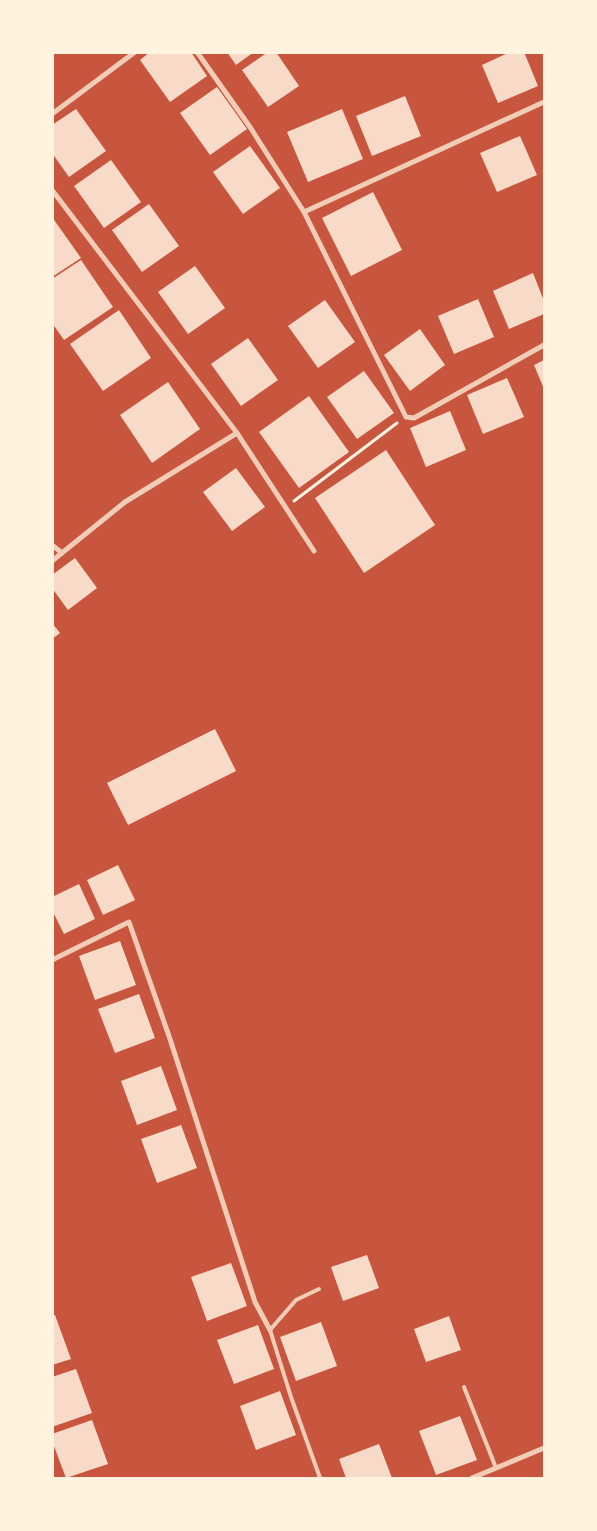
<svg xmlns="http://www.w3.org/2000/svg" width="597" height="1531" viewBox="0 0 597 1531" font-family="'Varela Round',sans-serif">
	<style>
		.building { fill: #f7dbc8 }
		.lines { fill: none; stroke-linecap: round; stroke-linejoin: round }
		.path { stroke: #fff3e0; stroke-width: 3 }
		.service { stroke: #f1ccb7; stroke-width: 4 }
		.minor { stroke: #f1ccb7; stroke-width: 5 }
	</style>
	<rect width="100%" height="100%" fill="#c8553d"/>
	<g class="building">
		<polygon points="150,52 191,52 207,76 170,102 140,60"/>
		<polygon points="227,52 254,52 236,65"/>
		<polygon points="268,52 276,52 299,86 268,107 242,70"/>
		<polygon points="510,52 524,52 538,86 498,103 482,65"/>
		<polygon points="217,87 247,129 210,155 180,113"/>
		<polygon points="405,96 421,136 372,156 356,116"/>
		<polygon points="76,109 106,151 69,177 52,153 52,125"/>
		<polygon points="342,109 363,159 308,182 287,132"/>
		<polygon points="520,136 537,175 497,192 480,153"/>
		<polygon points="250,146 280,188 243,214 213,172"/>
		<polygon points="111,160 141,202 104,228 74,186"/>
		<polygon points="373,192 402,250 351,276 322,218"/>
		<polygon points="149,204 179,246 142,272 112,230"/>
		<polygon points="52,217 81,258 52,277"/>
		<polygon points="81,260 113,307 64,340 52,323 52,279"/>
		<polygon points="195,266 225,308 188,334 158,292"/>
		<polygon points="533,273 544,301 544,314 509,329 493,291"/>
		<polygon points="478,299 494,337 454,354 438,316"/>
		<polygon points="325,300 355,342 318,368 288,326"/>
		<polygon points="119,310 151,358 103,391 70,344"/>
		<polygon points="420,329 445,365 410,391 384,355"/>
		<polygon points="248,338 278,380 241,406 211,364"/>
		<polygon points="544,360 544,389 534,365"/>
		<polygon points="364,371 394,413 357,439 327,397"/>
		<polygon points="507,378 524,417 483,434 467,395"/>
		<polygon points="168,382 200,429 152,463 120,415"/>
		<polygon points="309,396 349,452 299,488 259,432"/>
		<polygon points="450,411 466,450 426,467 410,428"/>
		<polygon points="386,450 435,525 364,573 315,498"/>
		<polygon points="236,468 265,507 232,531 203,492"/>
		<polygon points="75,558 97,588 68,610 52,588 52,575"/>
		<polygon points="52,623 60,633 52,639"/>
		<polygon points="215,729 236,771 128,825 107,783"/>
		<polygon points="118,865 135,900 103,915 87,880"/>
		<polygon points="79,884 95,919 64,934 52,910 52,897"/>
		<polygon points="120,941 136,985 95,1000 79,956"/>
		<polygon points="139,994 155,1038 115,1053 98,1009"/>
		<polygon points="161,1066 177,1110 137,1125 121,1081"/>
		<polygon points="181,1125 197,1168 157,1183 141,1139"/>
		<polygon points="367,1255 379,1288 343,1301 331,1267"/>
		<polygon points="231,1263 247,1306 207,1321 191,1277"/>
		<polygon points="52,1315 55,1315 71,1359 52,1365"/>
		<polygon points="449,1316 461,1350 426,1362 414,1329"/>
		<polygon points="321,1322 337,1366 296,1381 280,1337"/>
		<polygon points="258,1325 274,1369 234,1384 217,1340"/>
		<polygon points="76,1369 92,1413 52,1427 52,1377"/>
		<polygon points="280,1391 296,1435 256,1450 240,1406"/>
		<polygon points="460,1416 477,1460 436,1475 419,1431"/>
		<polygon points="92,1420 108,1464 66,1478 52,1441 52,1434"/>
		<polygon points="379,1444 392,1478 346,1478 339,1459"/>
	</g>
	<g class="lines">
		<polyline class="path" points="294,501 397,423"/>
		<g class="service">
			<polyline points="319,1289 296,1300 270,1330 291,1397 320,1478"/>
			<polyline points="464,1387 496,1468"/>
		</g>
		<g class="minor">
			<polyline points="197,52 250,127 304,212 406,417 414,418 544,345"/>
			<polyline points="52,114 135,52"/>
			<polyline points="52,190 237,433 314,551"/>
			<polyline points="304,212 544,102"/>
			<polyline points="52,545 62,553"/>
			<polyline points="52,561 125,502 237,433"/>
			<polyline points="52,960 129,922 170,1039 255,1302 270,1330"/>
			<polyline points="472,1478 544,1448"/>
		</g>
	</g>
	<rect width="597" height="1531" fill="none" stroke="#fff3e0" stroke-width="108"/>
</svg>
